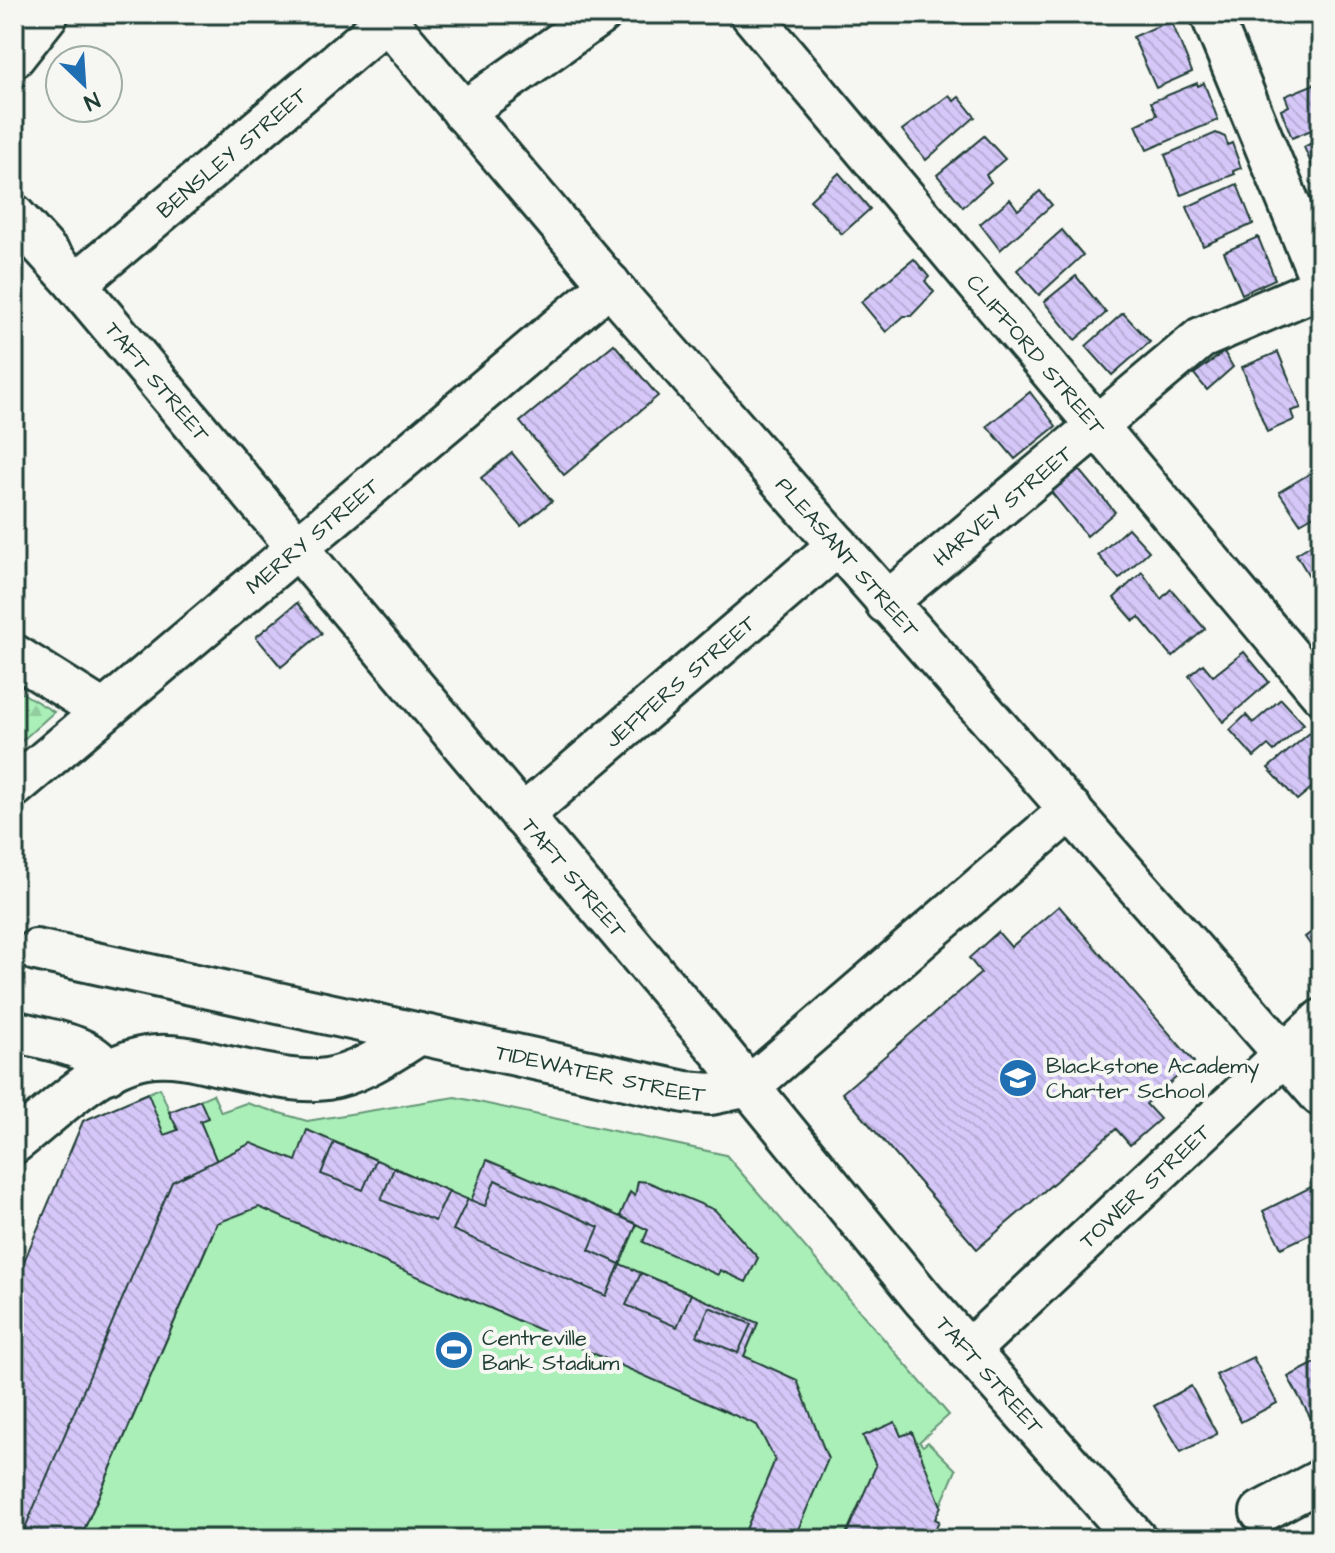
<svg xmlns="http://www.w3.org/2000/svg" width="1335" height="1553" viewBox="0 0 1335 1553" font-family="'Architects Daughter',sans-serif">
	<style>
		.grass { fill: #aaeeb8; stroke: #649676; stroke-width: 2 }
		.forest { fill: url(#forest-firs); stroke: #649676; stroke-width: 2 }
		.building { fill: url(#building-back-hatch); stroke: #1f3d34; stroke-width: 2 }
		.lines { fill: none; stroke-linecap: round; stroke-linejoin: round }
		.minor-casing { stroke: #1f3d34; stroke-width: 46 }
		.minor { stroke: #f6f6f2; stroke-width: 40 }
		.labels { text-anchor: middle; stroke-width: 8; stroke-linejoin: round; paint-order: stroke }
		.street-label { font-size: 22px; fill: #1f3d34; stroke: #f6f6f2 }
		.poi-label { font-size: 22px; fill: #1f3d34; stroke: #f6f6f2; text-anchor: start }
	</style>
	<defs>
		<pattern id="forest-firs" width="22" height="20" patternUnits="userSpaceOnUse" patternTransform="scale(2)"><rect width="22" height="20" fill="#aaeeb8"/><path d="M5 1l3.5 6h-7zM16 11l3.5 6h-7z" fill="#92cd9f"/></pattern>
		<pattern id="building-back-hatch" width="6" height="6" patternUnits="userSpaceOnUse" patternTransform="scale(2)"><rect width="6" height="6" fill="#d6c7f9"/><path d="M-1 5l2 2M0 0l6 6M5-1l2 2" fill="none" stroke="#b7acd6"/></pattern>
	</defs>
	<rect width="100%" height="100%" fill="#f6f6f2"/>
	<filter id="ink" filterUnits="userSpaceOnUse"><feTurbulence type="fractalNoise" baseFrequency=".0125" numOctaves="2"/><feDisplacementMap in="SourceGraphic" scale="16" xChannelSelector="R" yChannelSelector="G"/><feConvolveMatrix kernelMatrix="1 2 1 2 8 2 1 2 1" color-interpolation-filters="sRGB"/></filter>
	<g filter="url(#ink)">
		<polygon class="grass" points="160,1088 170,1113 213,1094 221,1112 246,1103 307,1121 455,1097 726,1155 949,1415 919,1442 923,1446 928,1442 956,1470 926,1539 14,1539 83,1121"/>
		<polygon class="forest" points="14,688 54,712 14,748"/>
		<g class="building">
			<polygon points="471,14 488,14 475,21"/>
			<polygon points="1171,20 1192,72 1156,88 1133,37"/>
			<polygon points="1197,83 1198,86 1204,83 1218,120 1147,150 1136,125 1157,115 1151,102"/>
			<polygon points="1314,84 1321,101 1321,126 1292,138 1281,110 1289,106 1285,96"/>
			<polygon points="949,95 954,101 959,97 975,117 926,160 902,130"/>
			<polygon points="1216,133 1225,137 1228,145 1232,143 1241,168 1233,171 1235,174 1181,195 1165,155"/>
			<polygon points="984,136 1005,159 986,175 991,182 963,207 937,175"/>
			<polygon points="1321,138 1321,187 1304,147"/>
			<polygon points="839,173 870,209 842,234 810,200"/>
			<polygon points="1237,184 1253,224 1203,246 1187,207"/>
			<polygon points="1040,191 1052,205 1000,250 980,224 1010,199 1018,210"/>
			<polygon points="1062,230 1083,255 1039,295 1017,270"/>
			<polygon points="1258,237 1275,279 1242,294 1224,252"/>
			<polygon points="914,259 929,277 925,281 934,292 911,316 904,316 886,332 861,302"/>
			<polygon points="1076,276 1106,313 1075,340 1044,302"/>
			<polygon points="1123,313 1150,342 1112,375 1086,346"/>
			<polygon points="614,344 658,396 564,475 520,422"/>
			<polygon points="1224,352 1233,367 1207,390 1194,374"/>
			<polygon points="1278,352 1301,408 1291,411 1294,420 1267,432 1242,367"/>
			<polygon points="1030,392 1056,426 1015,459 987,426"/>
			<polygon points="512,453 552,501 521,526 481,478"/>
			<polygon points="1321,467 1321,511 1300,523 1279,492"/>
			<polygon points="1079,469 1115,512 1087,536 1051,492"/>
			<polygon points="1128,528 1149,551 1119,579 1098,555"/>
			<polygon points="1321,539 1321,576 1312,581 1296,554"/>
			<polygon points="1142,572 1161,599 1171,589 1205,629 1172,657 1139,617 1134,621 1114,598"/>
			<polygon points="297,603 322,633 281,667 256,637"/>
			<polygon points="1244,652 1269,682 1223,722 1189,676 1203,664 1213,676"/>
			<polygon points="1281,699 1304,724 1274,751 1268,745 1254,757 1230,730 1246,715 1253,723"/>
			<polygon points="1311,732 1321,743 1321,780 1297,800 1268,768"/>
			<polygon points="1059,906 1194,1062 1146,1104 1160,1119 1130,1145 1116,1129 977,1249 842,1093 981,973 969,958 998,932 1011,947"/>
			<polygon points="1321,925 1321,968 1317,962 1321,960 1305,937"/>
			<polygon points="148,1093 164,1135 178,1130 169,1112 200,1100 208,1118 200,1121 218,1164 184,1175 221,1214 80,1539 14,1539 14,1285 83,1121"/>
			<polygon points="307,1130 471,1201 487,1160 637,1224 620,1264 758,1323 744,1356 797,1380 828,1459 794,1539 742,1539 775,1460 757,1425 259,1207 217,1223 80,1539 29,1539 25,1528 172,1182 251,1143 296,1161"/>
			<polygon points="334,1142 376,1160 363,1190 321,1174"/>
			<polygon points="394,1168 449,1191 435,1221 381,1200"/>
			<polygon points="495,1180 599,1227 589,1250 620,1264 606,1296 453,1230 468,1199 485,1206"/>
			<polygon points="638,1181 648,1182 715,1210 758,1258 746,1282 720,1270 718,1275 643,1242 648,1230 620,1216 630,1192 635,1196"/>
			<polygon points="1313,1186 1321,1203 1321,1229 1281,1248 1263,1211"/>
			<polygon points="641,1273 691,1294 677,1327 626,1305"/>
			<polygon points="709,1307 751,1324 738,1353 697,1336"/>
			<polygon points="1253,1357 1277,1403 1241,1422 1216,1375"/>
			<polygon points="1321,1360 1321,1423 1315,1426 1288,1377"/>
			<polygon points="1191,1386 1217,1434 1181,1452 1154,1406"/>
			<polygon points="895,1422 901,1436 912,1432 941,1506 935,1519 939,1521 931,1539 844,1539 876,1466 863,1436"/>
		</g>
		<g class="lines">
			<g class="minor-casing">
				<g id="minor">
					<path id="s1" d="M381,14L627,305L1321,1096"/>
					<path id="s2" d="M751,14L1321,693"/>
					<polyline points="1211,14 1321,281"/>
					<polyline points="14,57 48,14"/>
					<polyline points="463,112 601,14"/>
					<path id="s3" d="M14,215L76,284L721,1052L923,1299L1136,1539"/>
					<path id="s4" d="M76,284L386,21"/>
					<path id="s5" d="M886,603L1201,338L1321,287"/>
					<polyline points="14,655 103,711"/>
					<path id="s6" d="M14,787L610,284"/>
					<path id="s7" d="M522,816L838,545"/>
					<path id="s8" d="M36,950L685,1092L711,1094L750,1086L1071,809"/>
					<path d="M14,1031C44,1040 93,1043 107,1073"/>
					<path d="M14,1143C52,1114 97,1065 146,1057C171,1053 195,1059 219,1065C318,1086 330,1093 419,1034"/>
					<path id="s9" d="M968,1351L1321,1020"/>
					<polyline points="1261,1512 1321,1480"/>
				</g>
			</g>
			<use href="#minor" class="minor"/>
		</g>
	</g>
	<defs>
		<g id="school-disc" transform="scale(2)"><circle r="9.5" fill="#1f6fb2" stroke="#f6f6f2"/><path d="M0-5L7-2L0 1L-7-2ZM-4 1L0 2.5L4 1V4Q0 6-4 4Z" fill="#fff"/></g>
		<g id="stadium-disc" transform="scale(2)"><circle r="9.5" fill="#1f6fb2" stroke="#f6f6f2"/><path d="M0-5a6.5 5 0 1 0 0 10a6.5 5 0 1 0 0-10ZM-3.5-1.8h7v3.6h-7Z" fill="#fff"/></g>
	</defs>
	<g fill-rule="evenodd">
		<use href="#school-disc" x="1018" y="1078"/>
		<use href="#stadium-disc" x="454" y="1350"/>
	</g>
	<g class="labels">
		<g class="street-label">
			<text dy="8" stroke="none"><textPath href="#s4" startOffset="204">BENSLEY STREET</textPath></text>
			<text dy="8" stroke="none"><textPath href="#s2" startOffset="444">CLIFFORD STREET</textPath></text>
			<text dy="8" stroke="none"><textPath href="#s3" startOffset="220">TAFT STREET</textPath></text>
			<text dy="8" stroke="none"><textPath href="#s5" startOffset="152">HARVEY STREET</textPath></text>
			<text dy="8" stroke="none"><textPath href="#s6" startOffset="390">MERRY STREET</textPath></text>
			<text dy="8" stroke="none"><textPath href="#s1" startOffset="716">PLEASANT STREET</textPath></text>
			<text dy="8" stroke="none"><textPath href="#s7" startOffset="208">JEFFERS STREET</textPath></text>
			<text dy="8" stroke="none"><textPath href="#s3" startOffset="868">TAFT STREET</textPath></text>
			<text dy="8" stroke="none"><textPath href="#s8" startOffset="578">TIDEWATER STREET</textPath></text>
			<text dy="8" stroke="none"><textPath href="#s9" startOffset="242">TOWER STREET</textPath></text>
			<text dy="8" stroke="none"><textPath href="#s3" startOffset="1516">TAFT STREET</textPath></text>
		</g>
		<g class="poi-label">
			<text x="1046" y="1073">Blackstone Academy<tspan x="1046" dy="25">Charter School</tspan></text>
			<text x="482" y="1345">Centreville<tspan x="482" dy="25">Bank Stadium</tspan></text>
		</g>
	</g>
	<rect width="1335" height="1553" fill="none" stroke="#f6f6f2" stroke-width="48"/>
	<rect x="24" y="24" width="1287" height="1505" fill="none" stroke="#1f3d34" stroke-width="3" filter="url(#ink)"/>
	<g transform="translate(84 84) rotate(155)"><circle r="38" fill="#f6f6f2" stroke="#a0aca6" stroke-width="2"/>
	<path d="M0-6L14 30L0 20L-14 30Z" fill="#1f6fb2"/>
	<text y="-12" font-size="22" font-weight="bold" text-anchor="middle" fill="#1f3d34">N</text>
	</g>
</svg>
